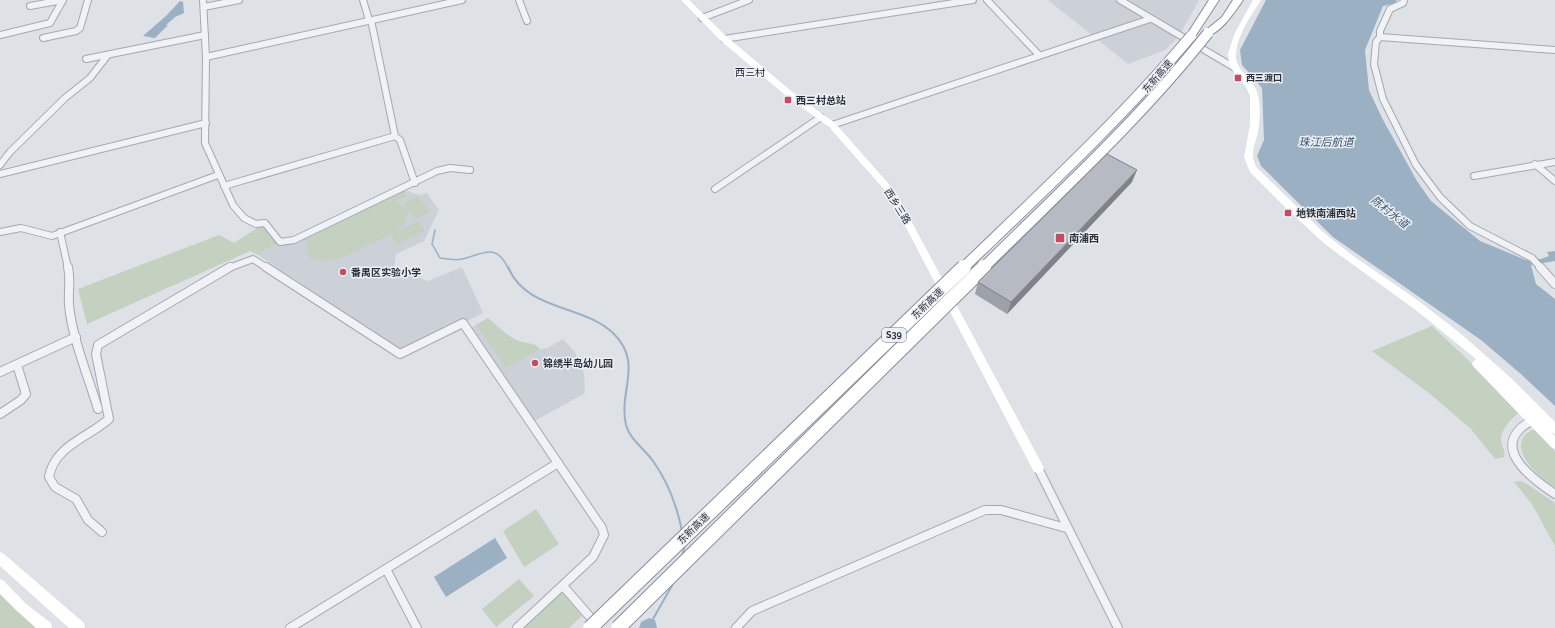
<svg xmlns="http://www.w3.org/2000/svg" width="1555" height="628" viewBox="0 0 1555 628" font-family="Raleway,'Noto Sans SC',sans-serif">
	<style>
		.built { fill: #ccd1d8 }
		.green { fill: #c4d0c0 }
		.water { fill: #9cb0c4 }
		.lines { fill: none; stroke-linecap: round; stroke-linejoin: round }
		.stream-far1 { stroke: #9cb0c4; stroke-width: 1.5 }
		.stream { stroke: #9cb0c4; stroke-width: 2 }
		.river { fill: #9cb0c4; fill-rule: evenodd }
		.street-far1-casing { stroke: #a4a8b0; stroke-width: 8 }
		.street-casing { stroke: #a4a8b0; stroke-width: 10 }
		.highway-casing { stroke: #878f9c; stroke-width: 2 }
		.street-far1 { stroke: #f0f2f5; stroke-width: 6 }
		.street { stroke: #f0f2f5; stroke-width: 8 }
		.secondary { fill: #fff; fill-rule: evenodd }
		.highway { fill: #fff; fill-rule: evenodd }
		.highway-bridge-far1-casing { stroke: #878f9c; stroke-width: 12; stroke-linecap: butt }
		.highway-bridge-casing { stroke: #878f9c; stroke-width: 16; stroke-linecap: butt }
		.highway-bridge-far1 { stroke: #fff; stroke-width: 10 }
		.highway-bridge { stroke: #fff; stroke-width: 14 }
		.wall { fill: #9da1a8 }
		.shaded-wall { fill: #7f8388 }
		.building { fill: #b6bbc3; stroke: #7f8388 }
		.poi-dot { fill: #c24c61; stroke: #edf0f4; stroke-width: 1.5 }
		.labels { text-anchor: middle; stroke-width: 3; stroke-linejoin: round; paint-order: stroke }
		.far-poi-label { font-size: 9px; font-weight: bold; fill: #29303c; stroke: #edf0f4; text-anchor: start }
		.shield { fill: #edf0f4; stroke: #646a73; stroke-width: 1 }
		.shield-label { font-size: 9px; font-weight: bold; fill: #29303c }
		.far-quarter-label { font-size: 10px; fill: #1b212d; stroke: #edf0f4 }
		.street-label { font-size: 10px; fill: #29303c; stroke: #edf0f4 }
		.poi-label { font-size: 10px; font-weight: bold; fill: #29303c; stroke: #edf0f4; text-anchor: start }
		.water-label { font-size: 11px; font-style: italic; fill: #36506c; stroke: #edf0f4 }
	</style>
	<rect width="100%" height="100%" fill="#dee1e6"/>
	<g class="built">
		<polygon points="1048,0 1199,0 1179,36 1165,50 1128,64"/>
		<polygon points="402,189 419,195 427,193 439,210 424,241 396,254 394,268 428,281 462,267 483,313 463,323 455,326 453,322 401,349 258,255 280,242 294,240"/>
		<polygon points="488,318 508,335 518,341 536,345 540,349 548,348 563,339 575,352 584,374 585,393 531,423 467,330"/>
	</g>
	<g class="green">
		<path d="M404,191L407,196L394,201L399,203L407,209C410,219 403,226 395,232L341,258L327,261L314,260C306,255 305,249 308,240L304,242L302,238Z"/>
		<polygon points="418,196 430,212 415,219 404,203"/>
		<polygon points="418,222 425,231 397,244 390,235"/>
		<polygon points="262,225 278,243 258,255 250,251 87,324 78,289 219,235 234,243"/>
		<path d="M488,318C496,326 506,335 516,340C524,344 534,342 540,349L506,368L476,325Z"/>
		<path d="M1432,326L1469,361L1518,413C1509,422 1498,431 1502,445C1504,450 1505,452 1504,457L1495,459L1471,429L1429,393L1372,351Z"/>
		<path d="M1535,429L1555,451V487C1537,478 1501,442 1535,429Z"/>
		<polygon points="1520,481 1527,484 1555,503 1555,546 1532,504 1514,482"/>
		<polygon points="536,509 559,544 524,567 503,531"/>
		<polygon points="519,579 534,596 496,627 482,609"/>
		<polygon points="5,591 47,628 0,628 0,595"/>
		<polygon points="562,592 582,616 569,628 523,628"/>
	</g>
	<g class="water">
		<polygon points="1266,0 1397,0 1395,3 1383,6 1365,50 1369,90 1382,118 1417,181 1431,201 1480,241 1526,260 1541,259 1549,256 1547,252 1555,251 1555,261 1531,265 1536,284 1555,299 1555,406 1522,375 1481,340 1333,237 1261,166 1257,156 1264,140 1262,88 1242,65 1240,50"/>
		<polygon points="180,1 183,2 184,13 175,17 166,25 168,25 155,38 143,36 166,16"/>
		<polygon points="495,538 507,558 446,597 434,577"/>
	</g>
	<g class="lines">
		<path class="stream-far1" d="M435,230L432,244L440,258C447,259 455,261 462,259C483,254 496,242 508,268"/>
		<g class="stream">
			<path d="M508,267C526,311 582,304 613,333C644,363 618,391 626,425C630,440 645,449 653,461C668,482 677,506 682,531"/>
			<polyline points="682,556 685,545"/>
			<polyline points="649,626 674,582"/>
		</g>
		<polygon class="river" points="649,618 655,620 657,628 639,628 641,622"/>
		<g class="street-far1-casing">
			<g id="street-far1">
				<polyline points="203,0 206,57 205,143 233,205 244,218 256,224 265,223 280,242 294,240 437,171 450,168 470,170"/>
				<polyline points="363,0 369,20"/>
				<polyline points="519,0 527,21"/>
				<polyline points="987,0 1039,55"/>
				<polyline points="1120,0 1235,68"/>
				<polyline points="1404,0 1403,3 1390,9 1380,31 1380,37 1376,42 1374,64 1383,99 1416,165 1440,197 1470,226 1532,258 1541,268"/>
				<polyline points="30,6 63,0"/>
				<polyline points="204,7 239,0"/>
				<polyline points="702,18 749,0"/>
				<polyline points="371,20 395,136 400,140 415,183"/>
				<polyline points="0,35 50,23 63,0"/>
				<polyline points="1380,37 1555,50"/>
				<polyline points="43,38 76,31 80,28 88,0"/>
				<polyline points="724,39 973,0"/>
				<polyline points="206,57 462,0"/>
				<polyline points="86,59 205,35"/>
				<polyline points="832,125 1150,19"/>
				<polyline points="1535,164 1555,181"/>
				<polyline points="0,165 10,152 65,98 90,78 107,56"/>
				<polyline points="0,174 206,123"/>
				<polyline points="1474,176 1555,162"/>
				<polyline points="224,186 395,136"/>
				<polyline points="715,189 821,117"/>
				<polyline points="0,232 21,228 52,236 218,175"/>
				<polyline points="60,232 68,268"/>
				<polyline points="229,268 253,259 267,268"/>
			</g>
		</g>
		<g class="street-casing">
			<g id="street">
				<path d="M68,267C71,281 68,291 69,304C71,335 89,379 98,409"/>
				<polyline points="266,267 400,354 463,323 602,528 604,535 593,557 517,628"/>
				<polyline points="1540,267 1555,284"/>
				<polyline points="0,372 76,337"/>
				<polyline points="0,414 21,400 26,394 17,365"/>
				<path d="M1533,420C1529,423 1523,425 1520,429C1495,453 1537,482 1555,494"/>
				<polyline points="1038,468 1118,628"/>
				<path d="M102,532L88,520L76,499L55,487L49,477C54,446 89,437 109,419L96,354L98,345L230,267"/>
				<polyline points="386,569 417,628"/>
				<polyline points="563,586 597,625"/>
				<polyline points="290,628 558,463"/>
				<polyline points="736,628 752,611 985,510 1001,510 1066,528"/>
			</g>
		</g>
		<g class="highway-casing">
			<g id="highway">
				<polygon points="1209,0 1219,0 1194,38 1188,38 1186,36"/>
				<path d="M1233,0H1243C1236,10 1218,38 1205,35L1203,33L1205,31L1222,17Z"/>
			</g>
		</g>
		<use href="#street-far1" class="street-far1"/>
		<use href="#street" class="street"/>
		<g class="secondary">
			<polygon points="681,0 689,0 727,37 796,95 835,123 895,191 1042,464 1044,468 1042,472 1038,473 1034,472 889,195 829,127 790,99 721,41"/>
			<path d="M1253,0H1261C1251,16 1238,33 1236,53C1234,70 1252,77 1257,92C1261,104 1260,120 1258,132C1255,145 1249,155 1257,168L1323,232L1352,255L1416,299L1460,333L1511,378L1555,422V434L1551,432L1519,400L1555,436V449L1551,447L1473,366L1472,363L1476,359L1417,311L1326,245L1289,211L1250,172L1244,157L1250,125V96L1246,87L1233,71L1229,63L1228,54L1234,35Z"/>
			<polygon points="0,552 4,554 84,623 85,628 69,628 0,566"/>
			<polygon points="0,579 4,581 25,603 51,623 52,628 36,628 17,611 0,594"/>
		</g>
		<use href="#highway" class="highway"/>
		<g class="highway-bridge-far1-casing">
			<g id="highway-bridge-far1">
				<path d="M963,268C1041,193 1121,119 1191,36"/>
				<path d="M983,268C1060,192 1141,118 1208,33"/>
			</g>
		</g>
		<g class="highway-bridge-casing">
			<g id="highway-bridge">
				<polyline points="590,628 964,267"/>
				<polyline points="618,628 984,267"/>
			</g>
		</g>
		<use href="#highway-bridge-far1" class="highway-bridge-far1"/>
		<use href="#highway-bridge" class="highway-bridge"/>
	</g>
	<polygon class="wall" points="1132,182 1007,314 975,294 978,282"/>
	<polygon class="shaded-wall" points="1137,170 1132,182 1007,314 1011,302"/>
	<polygon class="building" points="1107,154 1137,170 1011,302 978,282"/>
	<g class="poi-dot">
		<rect x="1234" y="74" width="8" height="8" rx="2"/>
		<rect x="784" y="96" width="8" height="8" rx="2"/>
		<rect x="1284" y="209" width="8" height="8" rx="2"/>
		<rect x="1055" y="233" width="10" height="10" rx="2"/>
		<circle cx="343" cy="272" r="4"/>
		<circle cx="535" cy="363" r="4"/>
	</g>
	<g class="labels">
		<g class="far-poi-label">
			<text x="1246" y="81">西三渡口</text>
		</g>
		<rect class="shield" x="882" y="328" width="24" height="14" rx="3"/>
		<g class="shield-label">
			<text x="894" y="338">S39</text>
		</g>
		<g class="far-quarter-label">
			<text x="750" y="76">西三村</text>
		</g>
		<g class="street-label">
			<text transform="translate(1157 76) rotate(-49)" y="4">东新高速</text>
			<text transform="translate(898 206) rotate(58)" y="4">西乡三路</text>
			<text transform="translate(927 303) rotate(-44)" y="4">东新高速</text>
			<text transform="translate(693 528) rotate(-44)" y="4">东新高速</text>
		</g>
		<g class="poi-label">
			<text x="796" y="104">西三村总站</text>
			<text x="1296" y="217">地铁南浦西站</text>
			<text x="1069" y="242">南浦西</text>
			<text x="351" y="276">番禺区实验小学</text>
			<text x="543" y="367">锦绣半岛幼儿园</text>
		</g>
		<g class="water-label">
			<text x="1326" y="146">珠江后航道</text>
			<text transform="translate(1390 212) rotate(38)" y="4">陈村水道</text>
		</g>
	</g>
</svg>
